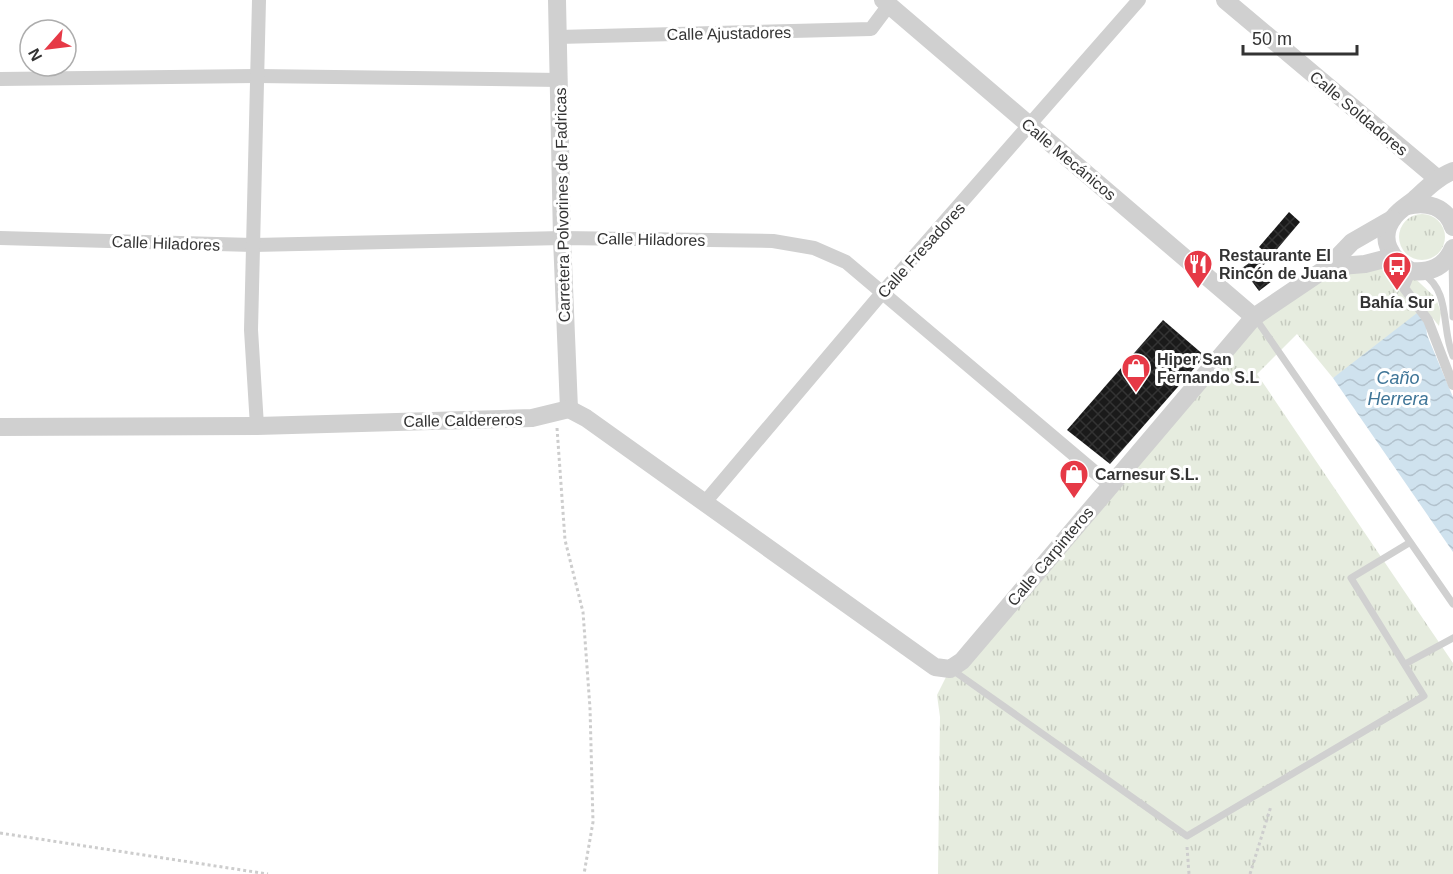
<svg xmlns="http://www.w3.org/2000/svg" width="1453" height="874" viewBox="0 0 1453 874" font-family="Arial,sans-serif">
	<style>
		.grass { fill: url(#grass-tufts) }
		.water { fill: url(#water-waves) }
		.building { fill: url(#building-cross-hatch) }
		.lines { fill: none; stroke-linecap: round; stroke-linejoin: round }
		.path { stroke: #cdcdcd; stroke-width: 3; stroke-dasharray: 3 3; stroke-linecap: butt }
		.service { stroke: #d0d0d0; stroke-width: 7 }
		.pedestrian { stroke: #d0d0d0; stroke-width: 10 }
		.minor { stroke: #d0d0d0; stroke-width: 14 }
		.tertiary { stroke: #d0d0d0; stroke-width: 18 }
		.labels { text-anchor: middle; stroke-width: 6; stroke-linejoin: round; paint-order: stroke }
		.street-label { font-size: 16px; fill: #333; stroke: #fff }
		.poi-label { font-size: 16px; font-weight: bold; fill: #333; stroke: #fff; text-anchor: start }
		.water-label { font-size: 18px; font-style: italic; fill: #3f7597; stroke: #fff }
	</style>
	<defs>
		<pattern id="grass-tufts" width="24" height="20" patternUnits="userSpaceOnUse" patternTransform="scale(1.5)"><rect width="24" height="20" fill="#e6ecdf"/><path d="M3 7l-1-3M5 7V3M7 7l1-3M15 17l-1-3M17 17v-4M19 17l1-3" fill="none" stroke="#c6cbc0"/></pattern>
		<pattern id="water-waves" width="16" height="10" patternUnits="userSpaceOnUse" patternTransform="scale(1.5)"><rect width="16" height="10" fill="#cfe2ee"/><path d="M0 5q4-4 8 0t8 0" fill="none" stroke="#b2c2cd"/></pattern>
		<pattern id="building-cross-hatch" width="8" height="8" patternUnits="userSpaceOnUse" patternTransform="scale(1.5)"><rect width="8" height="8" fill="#1a1a1a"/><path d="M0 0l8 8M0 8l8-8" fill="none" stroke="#333"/></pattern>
	</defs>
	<rect width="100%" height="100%" fill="#fff"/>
	<g class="grass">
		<circle cx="1422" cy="237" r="23"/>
		<polygon points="1392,257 1436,298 1441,313 1439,326 1412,292 1428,320 1333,378 1297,334 1257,374 1453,663 1453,874 938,874 940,717 937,695 950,669 1254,317 1328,267"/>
	</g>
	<polygon class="water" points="1417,313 1426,325 1427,335 1453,397 1453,552 1333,378"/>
	<g class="building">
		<polygon points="1289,212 1300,222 1262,267 1272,281 1259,291 1242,268 1265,252 1259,247"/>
		<polygon points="1163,320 1205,356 1110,464 1067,430"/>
	</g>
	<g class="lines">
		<g class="path">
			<polyline points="557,428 565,540 583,612 590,708 593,822 584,874"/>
			<polyline points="0,833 268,874"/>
			<polyline points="1187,847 1189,874"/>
			<polyline points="1250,874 1271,806"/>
		</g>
		<g class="service">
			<polyline points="1452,257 1453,317"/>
			<path d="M1423,274C1451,291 1441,329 1453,356"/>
			<polyline points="1256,319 1453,604"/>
			<polyline points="1405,664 1453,638"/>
			<polyline points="951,669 1187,836 1424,696 1351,578 1409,543"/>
		</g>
		<polyline class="pedestrian" points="1411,271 1404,288 1428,320 1453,385"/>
		<g class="minor">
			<polyline points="558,37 871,29 889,5"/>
			<polyline points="0,79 257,76 559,80"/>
			<polyline points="0,238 253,245 562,238 773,241 814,248 846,262 1110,485"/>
			<polyline points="257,426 251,330 259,0"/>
			<polyline points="706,501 882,293 1139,0"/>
		</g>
		<g class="tertiary">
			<polyline points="557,0 562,238 569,409"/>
			<polyline points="883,0 1254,317"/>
			<polyline points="1225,0 1438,179"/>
			<path d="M1453,171C1438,177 1427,188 1415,199C1408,205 1399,210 1394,217C1377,238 1391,260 1411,271C1430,273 1445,267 1453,248"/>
			<path d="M1407,206C1426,201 1446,206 1453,227"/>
			<polyline points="1328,267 1365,264 1392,257"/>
			<polyline points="0,427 257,426 532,418 569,409 586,418 935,667 950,669 962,661 1254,317 1328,267 1352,242 1392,219"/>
		</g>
	</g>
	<defs>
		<g id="restaurant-pin" transform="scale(1.5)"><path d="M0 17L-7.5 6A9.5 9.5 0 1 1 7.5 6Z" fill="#e63946" stroke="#fff"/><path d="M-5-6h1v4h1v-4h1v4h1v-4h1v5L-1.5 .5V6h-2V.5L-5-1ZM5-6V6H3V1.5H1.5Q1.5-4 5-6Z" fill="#fff"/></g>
		<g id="bus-pin" transform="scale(1.5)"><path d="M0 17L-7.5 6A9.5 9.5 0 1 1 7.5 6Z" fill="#e63946" stroke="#fff"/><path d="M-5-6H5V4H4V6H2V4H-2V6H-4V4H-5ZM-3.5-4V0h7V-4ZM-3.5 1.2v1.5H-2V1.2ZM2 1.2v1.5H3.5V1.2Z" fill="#fff"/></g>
		<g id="shop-pin" transform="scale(1.5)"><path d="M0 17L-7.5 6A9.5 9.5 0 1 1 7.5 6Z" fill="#e63946" stroke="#fff"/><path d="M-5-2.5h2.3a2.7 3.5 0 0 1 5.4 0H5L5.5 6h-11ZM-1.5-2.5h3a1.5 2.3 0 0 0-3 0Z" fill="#fff"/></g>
	</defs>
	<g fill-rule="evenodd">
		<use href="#restaurant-pin" x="1198" y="264"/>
		<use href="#bus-pin" x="1397" y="266"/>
		<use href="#shop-pin" x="1136" y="368"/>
		<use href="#shop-pin" x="1074" y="474"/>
	</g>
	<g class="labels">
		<g class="street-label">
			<text transform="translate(729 33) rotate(-1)" y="6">Calle Ajustadores</text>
			<text transform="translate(1359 113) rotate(40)" y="6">Calle Soldadores</text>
			<text transform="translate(1069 159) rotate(40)" y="6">Calle Mecánicos</text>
			<text transform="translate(562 205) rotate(-91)" y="6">Carretera Polvorines de Fadricas</text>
			<text transform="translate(651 239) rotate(1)" y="6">Calle Hiladores</text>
			<text transform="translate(166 243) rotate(2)" y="6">Calle Hiladores</text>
			<text transform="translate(921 250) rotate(-48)" y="6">Calle Fresadores</text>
			<text transform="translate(463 420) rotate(-1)" y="6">Calle Caldereros</text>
			<text transform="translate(1050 556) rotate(-50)" y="6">Calle Carpinteros</text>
		</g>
		<g class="poi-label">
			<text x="1219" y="261">Restaurante El<tspan x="1219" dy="18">Rincón de Juana</tspan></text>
			<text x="1397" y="308" text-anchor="middle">Bahía Sur</text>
			<text x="1157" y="365">Hiper San<tspan x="1157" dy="18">Fernando S.L</tspan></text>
			<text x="1095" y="480">Carnesur S.L.</text>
		</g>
		<g class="water-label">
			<text x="1398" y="384">Caño<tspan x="1398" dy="21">Herrera</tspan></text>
		</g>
	</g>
	<g transform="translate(48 48) rotate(242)"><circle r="28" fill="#ffffff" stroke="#adadad" stroke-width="1.5"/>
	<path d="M0-4.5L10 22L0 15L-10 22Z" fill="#e63946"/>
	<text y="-9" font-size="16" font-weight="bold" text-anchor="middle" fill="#333333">N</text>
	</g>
	<path d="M1243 45v9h114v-9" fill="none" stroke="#333333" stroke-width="3"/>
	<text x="1252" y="45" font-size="18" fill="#333333" stroke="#ffffff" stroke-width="4.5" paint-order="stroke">50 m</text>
</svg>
